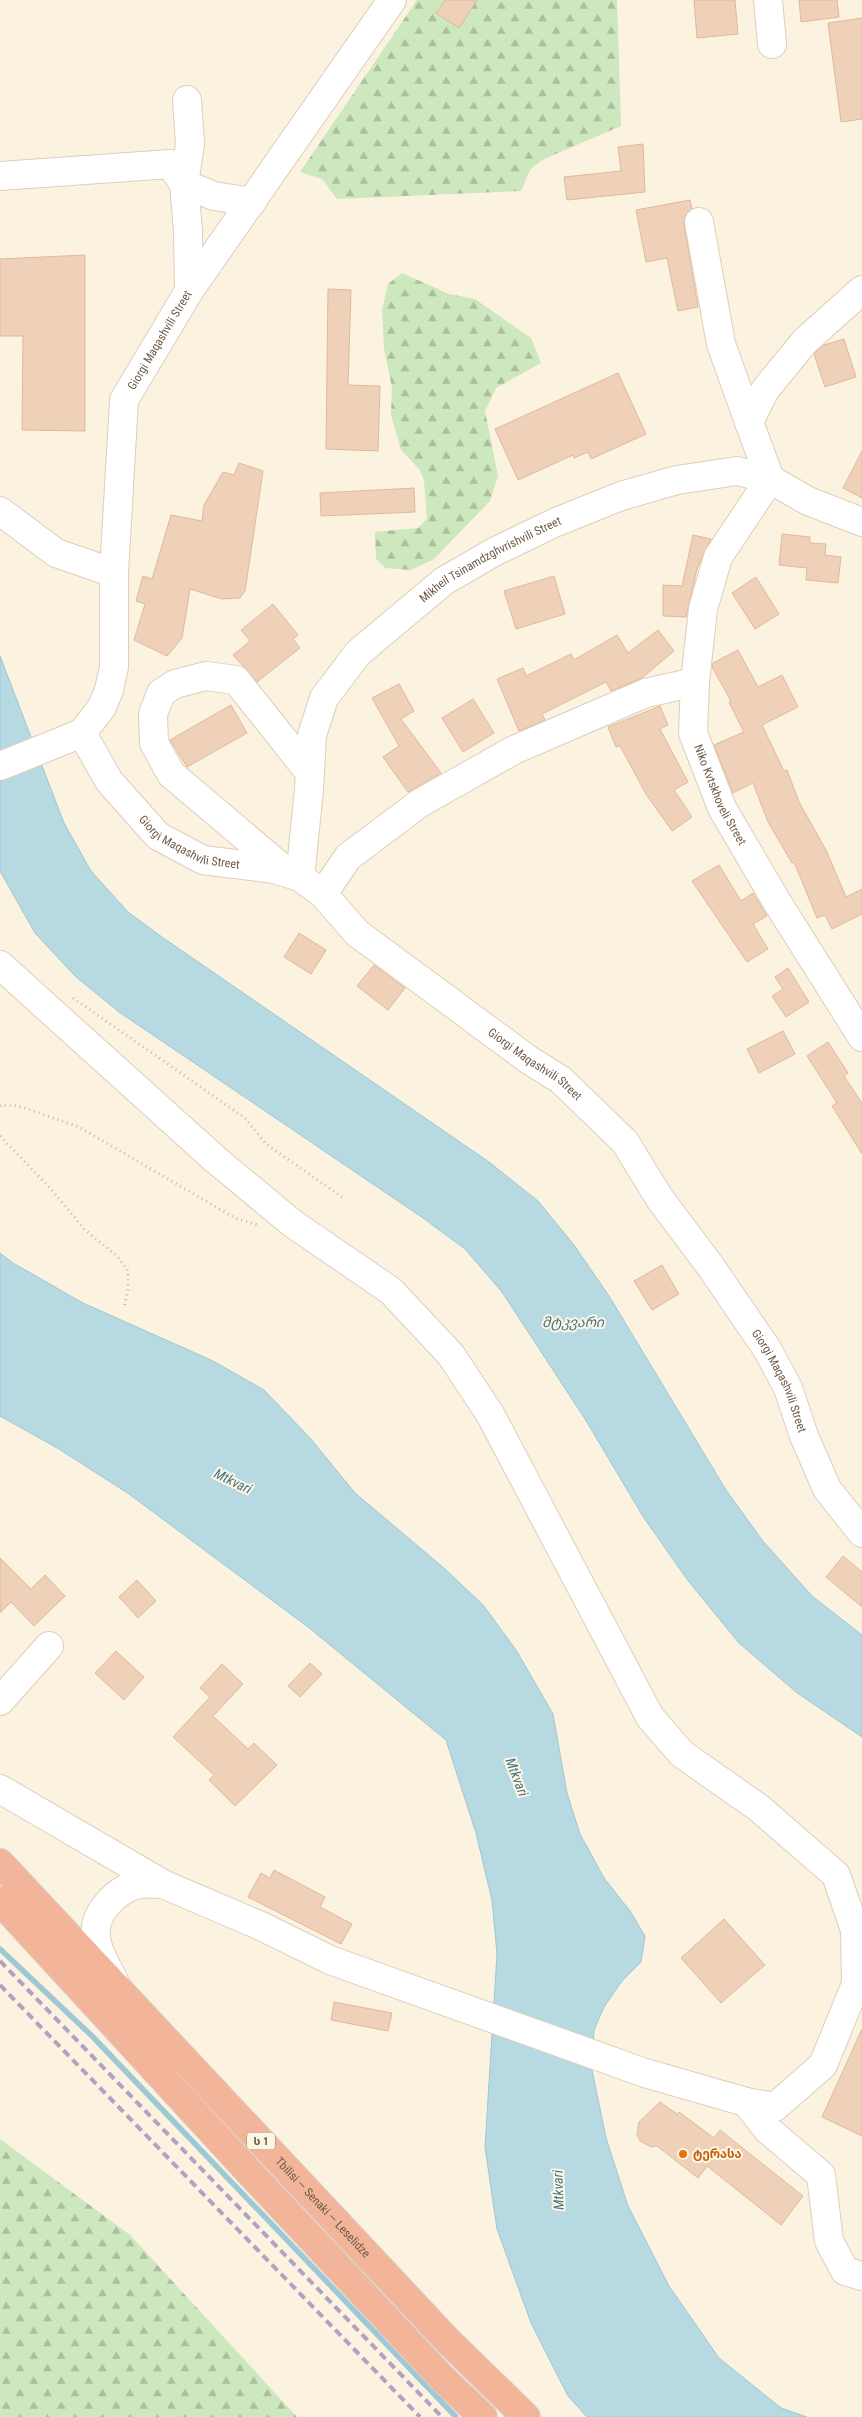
<svg xmlns="http://www.w3.org/2000/svg" width="862" height="2417" viewBox="0 0 862 2417" font-family="'Roboto Condensed','Noto Sans Georgian',sans-serif">
	<style>
		.forest { fill: url(#forest-firs) }
		.water { fill: #b6d9e2; stroke: #9dc8d4 }
		.lines { fill: none; stroke-linecap: round; stroke-linejoin: round }
		.stream { stroke: #9dc8d4; stroke-width: 5.5 }
		.building { fill: #efd1b9; stroke: #e0b99a }
		.minor-casing { stroke: #decebc; stroke-width: 30 }
		.highway-casing { stroke: #dad4d0; stroke-width: 30 }
		.path { stroke: #d3b59d; stroke-width: 3; stroke-dasharray: 1 4; stroke-linecap: butt }
		.minor { stroke: #fff; stroke-width: 28 }
		.highway { stroke: #f2b599; stroke-width: 28 }
		.rail { stroke: #b4a0c2; stroke-width: 4; stroke-dasharray: 8 5; stroke-linecap: butt }
		.food-dot { fill: #e8710a; stroke: #fef6e5; stroke-width: 2 }
		.labels { text-anchor: middle; stroke-width: 4; stroke-linejoin: round; paint-order: stroke }
		.shield { fill: #fef6e5; stroke: #9a8878; stroke-width: 1 }
		.shield-label { font-size: 11px; font-weight: bold; fill: #6f5949 }
		.street-label { font-size: 12px; fill: #6f5949; stroke: #fef6e5 }
		.food-label { font-size: 12px; font-weight: bold; fill: #c56008; stroke: #fef6e5; text-anchor: start }
		.water-label { font-size: 14px; font-style: italic; fill: #447482; stroke: #fef6e5 }
	</style>
	<defs>
		<pattern id="forest-firs" width="22" height="20" patternUnits="userSpaceOnUse" patternTransform="scale(1.25)"><rect width="22" height="20" fill="#cde7bf"/><path d="M5 1l3.5 6h-7zM16 11l3.5 6h-7z" fill="#abbe9d"/></pattern>
	</defs>
	<rect width="100%" height="100%" fill="#fbf2e0"/>
	<g class="forest">
		<polygon points="417,0 617,0 621,126 542,160 530,170 521,191 337,199 322,179 300,172"/>
		<polygon points="402,273 449,294 475,299 531,338 541,363 496,388 485,411 498,476 490,501 434,559 411,570 385,568 376,559 375,532 418,528 427,519 424,480 419,469 401,450 391,415 392,387 384,349 382,310 388,284"/>
		<polygon points="0,2139 130,2235 297,2417 0,2417"/>
	</g>
	<g class="water">
		<polygon points="0,656 64,823 91,871 128,912 162,937 489,1162 538,1201 574,1245 609,1296 726,1490 762,1540 812,1596 862,1635 862,1737 796,1692 739,1643 689,1582 644,1518 585,1419 502,1292 465,1249 423,1218 119,1012 75,976 35,933 0,871"/>
		<polygon points="0,1253 13,1263 83,1303 213,1361 264,1390 310,1438 355,1493 445,1569 483,1605 516,1650 553,1714 567,1793 580,1834 604,1878 630,1911 645,1936 641,1962 622,1981 604,2007 594,2030 592,2070 606,2138 628,2206 669,2286 719,2358 781,2408 807,2417 587,2417 568,2396 531,2323 497,2229 485,2147 497,1954 492,1900 476,1833 446,1740 308,1627 129,1494 59,1449 0,1416"/>
	</g>
	<g class="lines">
		<polyline class="stream" points="0,1949 92,2036 456,2417"/>
	</g>
	<g class="building">
		<polygon points="445,0 477,0 459,28 436,13"/>
		<polygon points="694,0 735,0 738,34 697,38"/>
		<polygon points="799,0 837,0 839,17 801,22"/>
		<polygon points="862,18 862,119 841,122 828,23"/>
		<polygon points="643,144 645,192 567,200 564,177 621,171 618,147"/>
		<polygon points="690,200 692,209 685,216 684,225 698,307 678,311 667,258 646,262 636,210"/>
		<polygon points="85,255 85,431 22,430 23,336 0,336 0,259"/>
		<polygon points="328,289 351,290 348,385 380,386 378,451 326,449"/>
		<polygon points="844,339 856,377 825,387 814,354 824,345"/>
		<polygon points="618,373 646,434 591,459 588,452 574,458 573,455 518,480 495,429"/>
		<polygon points="862,451 862,498 843,488"/>
		<polygon points="239,463 263,471 245,591 240,598 222,599 190,589 182,638 167,656 134,640 145,604 136,601 143,576 152,579 171,515 202,521 204,505 223,472 234,475"/>
		<polygon points="414,488 415,512 321,516 320,493"/>
		<polygon points="782,534 810,537 810,543 826,544 825,555 841,557 838,583 806,580 807,568 779,565"/>
		<polygon points="693,535 711,539 697,569 686,617 663,616 663,585 682,586"/>
		<polygon points="554,576 565,614 516,629 504,591"/>
		<polygon points="756,577 779,614 755,629 732,593"/>
		<polygon points="273,604 298,635 293,639 300,648 257,682 233,655 250,641 241,630"/>
		<polygon points="658,630 674,651 642,678 611,691 606,682 542,714 545,720 519,731 497,679 523,668 526,676 571,654 574,660 617,635 628,653"/>
		<polygon points="738,650 758,687 782,675 798,707 762,725 784,771 787,770 799,802 826,850 846,897 862,889 862,914 832,929 825,915 817,918 794,862 792,863 768,822 753,783 733,793 714,745 744,732 729,702 731,701 712,667 713,663"/>
		<polygon points="399,684 414,711 401,719 441,773 408,792 383,757 399,746 372,698"/>
		<polygon points="473,699 494,733 463,752 442,718"/>
		<polygon points="231,705 247,733 187,767 170,740"/>
		<polygon points="660,706 668,725 660,729 688,782 674,790 692,817 672,831 646,794 620,746 616,747 608,727"/>
		<polygon points="719,865 741,901 753,893 767,916 753,924 768,949 747,962 692,881"/>
		<polygon points="299,933 326,950 311,974 284,957"/>
		<polygon points="374,965 405,988 388,1010 357,986"/>
		<polygon points="788,968 809,1002 786,1017 772,996 783,989 775,977"/>
		<polygon points="783,1031 795,1054 759,1073 747,1049"/>
		<polygon points="828,1042 848,1073 844,1076 862,1103 862,1154 832,1106 837,1103 807,1056"/>
		<polygon points="662,1265 679,1294 652,1310 634,1281"/>
		<polygon points="843,1556 862,1572 862,1607 826,1577"/>
		<polygon points="0,1558 31,1589 45,1575 65,1596 34,1626 11,1602 0,1613"/>
		<polygon points="137,1580 156,1601 138,1618 119,1597"/>
		<polygon points="116,1651 144,1677 124,1700 95,1673"/>
		<polygon points="310,1663 322,1674 300,1697 288,1686"/>
		<polygon points="222,1664 243,1684 213,1716 248,1749 254,1743 277,1765 235,1806 209,1780 214,1775 173,1737 210,1697 200,1688"/>
		<polygon points="274,1870 325,1897 320,1907 352,1924 341,1944 248,1897 261,1873 270,1878"/>
		<polygon points="724,1919 765,1965 721,2003 681,1958"/>
		<polygon points="334,2002 392,2013 388,2031 331,2020"/>
		<polygon points="862,2029 862,2136 822,2117"/>
		<polygon points="660,2102 677,2114 679,2112 714,2138 720,2130 803,2196 781,2225 707,2166 698,2178 657,2146 651,2147 640,2141 637,2135 639,2122"/>
	</g>
	<g class="lines">
		<g class="minor-casing">
			<g id="minor">
				<polyline points="768,0 772,44"/>
				<polyline points="187,100 190,144 184,184 188,231 189,291"/>
				<polyline points="0,176 170,164 184,184 214,196 252,202"/>
				<polyline points="699,222 721,344 749,422"/>
				<path id="s1" d="M770,479L718,557L703,609L695,682L693,733L722,808L777,902L862,1037"/>
				<polyline points="770,479 749,422 765,390 805,341 862,290"/>
				<polyline points="0,511 56,553 114,573"/>
				<path id="s2" d="M82,733L109,781L158,836L203,860L274,869L300,877L323,894L357,933L529,1060L561,1080L625,1142L660,1199L711,1267L767,1349L788,1388L804,1436L827,1489L862,1533"/>
				<path id="s3" d="M0,766L82,733L102,707L109,690L114,667V573L124,400L189,291L392,0"/>
				<polyline points="288,873 171,774 154,743 153,714 161,693 175,684 206,676 236,680 310,773"/>
				<path id="s4" d="M300,877L309,790L312,735L324,698L358,653L444,581L494,552L554,523L621,496L677,480L737,471L770,479L808,501L862,522"/>
				<polyline points="323,894 348,857 420,803 514,750 646,693 695,682"/>
				<polyline points="0,965 216,1160 292,1223 391,1291 451,1355 490,1414 650,1717 682,1754 759,1808 836,1875 855,1930 856,1984 823,2065 775,2107 746,2102 645,2073 330,1960 259,1925 163,1884 0,1789"/>
				<polyline points="0,1701 49,1646"/>
				<path d="M114,1981C107,1967 98,1953 96,1938C92,1913 117,1889 139,1884C147,1883 156,1884 163,1884"/>
				<polyline points="746,2102 768,2130 821,2175 829,2241 845,2271 862,2276"/>
			</g>
		</g>
		<g class="highway-casing">
			<g id="highway">
				<path id="s5" d="M0,1863L448,2341L526,2417"/>
				<polyline points="0,1901 250,2173 442,2378 483,2417"/>
			</g>
		</g>
		<g class="path">
			<polyline points="73,998 245,1118 266,1144 345,1199"/>
			<polyline points="0,1106 2,1105 19,1106 79,1127 235,1218 257,1225"/>
			<polyline points="0,1136 51,1189 85,1230 117,1256 128,1271 128,1289 124,1308"/>
		</g>
		<use href="#minor" class="minor"/>
		<use href="#highway" class="highway"/>
		<g class="rail">
			<polyline points="0,1961 442,2417"/>
			<polyline points="0,1985 420,2417"/>
		</g>
	</g>
	<circle class="food-dot" cx="683" cy="2154" r="5"/>
	<g class="labels">
		<rect class="shield" x="247" y="2132.5" width="28" height="17" rx="4"/>
		<g class="shield-label">
			<text x="261" y="2145">ს 1</text>
		</g>
		<g class="street-label">
			<text dy="4" stroke="none"><textPath href="#s3" startOffset="500">Giorgi Maqashvili Street</textPath></text>
			<text dy="4" stroke="none"><textPath href="#s4" startOffset="401">Mikheil Tsinamdzghvrishvili Street</textPath></text>
			<text dy="4" stroke="none"><textPath href="#s1" startOffset="340">Niko Kvtskhoveli Street</textPath></text>
			<text dy="4" stroke="none"><textPath href="#s2" startOffset="160">Giorgi Maqashvili Street</textPath></text>
			<text dy="4" stroke="none"><textPath href="#s2" startOffset="580">Giorgi Maqashvili Street</textPath></text>
			<text dy="4" stroke="none"><textPath href="#s2" startOffset="985">Giorgi Maqashvili Street</textPath></text>
			<text dy="4" stroke="none"><textPath href="#s5" startOffset="472">Tbilisi — Senaki — Leselidze</textPath></text>
		</g>
		<g class="food-label">
			<text x="693" y="2158">ტერასა</text>
		</g>
		<g class="water-label">
			<text x="573" y="1327">მტკვარი</text>
			<text transform="translate(233 1481) rotate(26)" y="5">Mtkvari</text>
			<text transform="translate(517 1777) rotate(69)" y="5">Mtkvari</text>
			<text transform="translate(558 2190) rotate(-92)" y="5">Mtkvari</text>
		</g>
	</g>
</svg>
